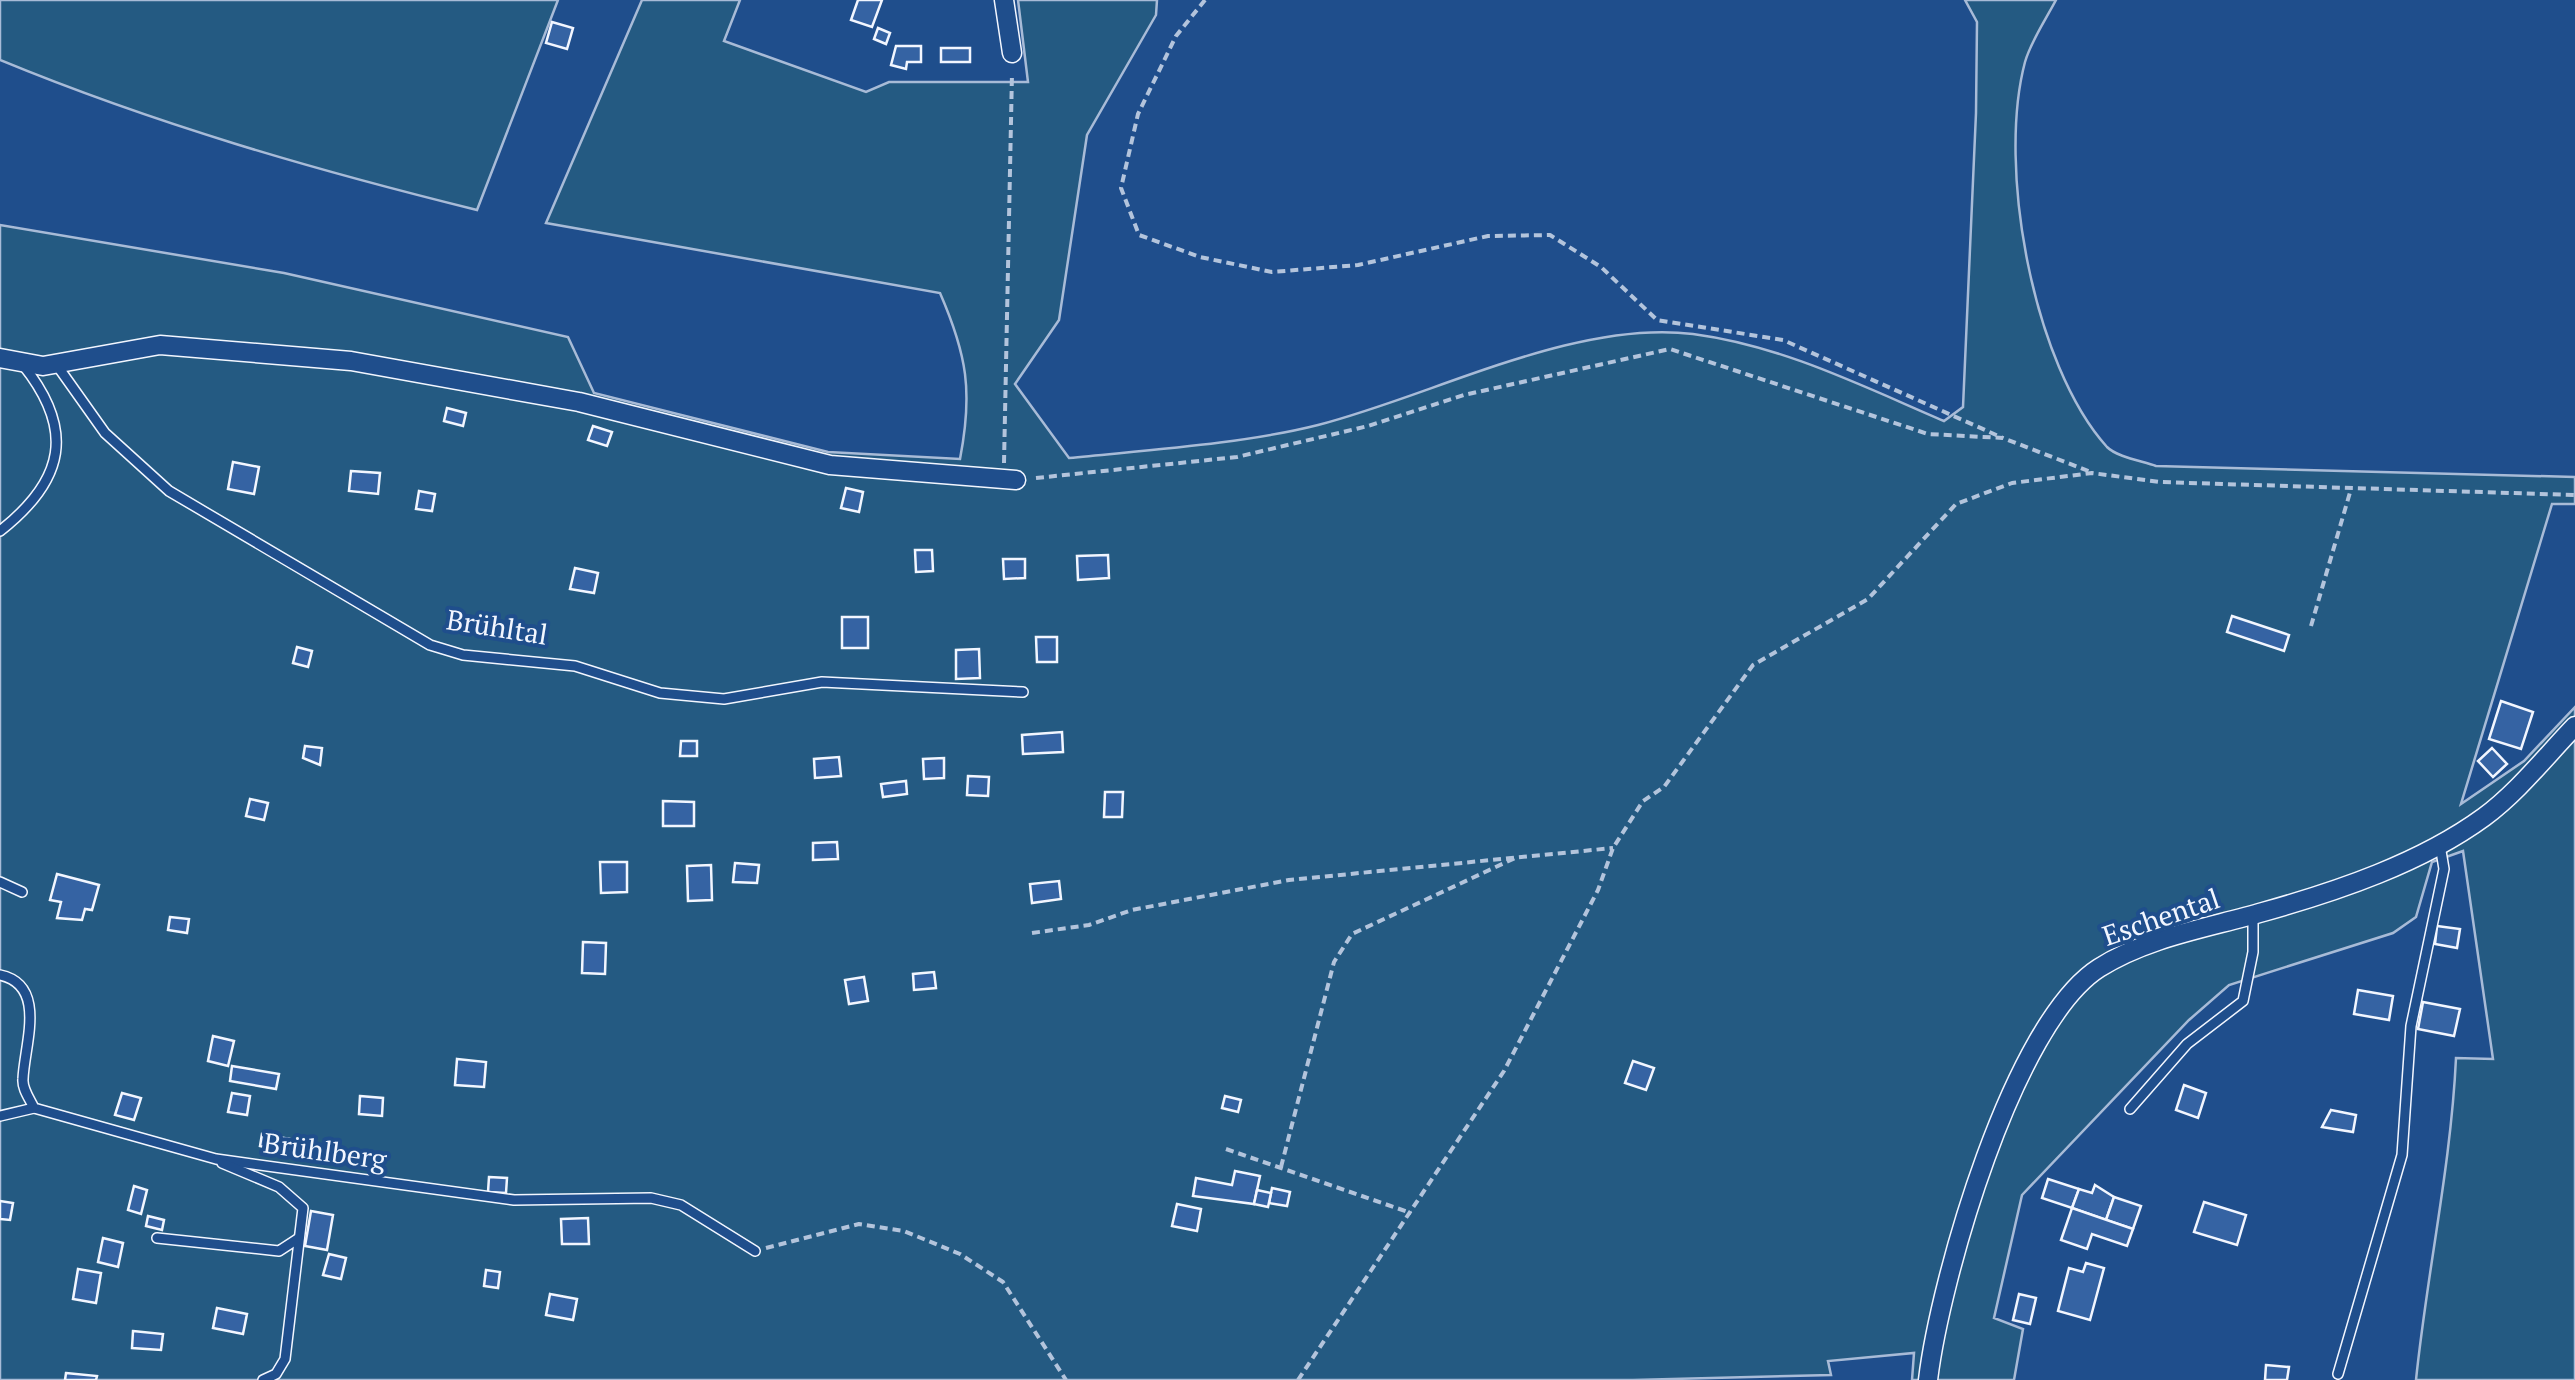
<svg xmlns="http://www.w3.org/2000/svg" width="2575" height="1380" viewBox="0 0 2575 1380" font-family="'PT Serif',serif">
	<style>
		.green { fill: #245a82; stroke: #a8bbd7; stroke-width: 2.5 }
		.building { fill: #3563a3; stroke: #f2f6ff; stroke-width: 2.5 }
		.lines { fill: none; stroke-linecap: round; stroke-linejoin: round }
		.lane-casing { stroke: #f2f6ff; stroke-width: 12 }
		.street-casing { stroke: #f2f6ff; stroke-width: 21 }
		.path { stroke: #b3c4dc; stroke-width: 4; stroke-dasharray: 8 5; stroke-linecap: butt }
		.lane { stroke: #1f4e8c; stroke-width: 9 }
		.street { stroke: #1f4e8c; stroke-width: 18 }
		.labels { text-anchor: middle; stroke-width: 8; stroke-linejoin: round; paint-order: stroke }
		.street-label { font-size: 28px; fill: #f2f6ff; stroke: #1f4e8c }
	</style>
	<rect width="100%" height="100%" fill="#1f4e8c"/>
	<g class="green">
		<path d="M0,0H558L477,210C315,170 155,124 0,60Z"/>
		<path d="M642,0H740L724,41L866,92L889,82H1028L1018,0H1157L1156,15L1087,135L1059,320L1015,384L1069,458C1147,450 1243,444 1318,425C1432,396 1575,319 1693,334C1783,346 1862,386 1944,421L1963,407L1976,113L1977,22L1965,0H2056C2046,19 2031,41 2025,62C1997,167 2033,365 2107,447C2117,457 2142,461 2156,466L2575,477V504H2552L2461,804L2524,761L2575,707V1380H2416C2427,1272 2451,1166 2456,1058L2493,1059L2463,851L2432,862L2416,917L2393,933L2229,985L2189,1020L2022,1195L1994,1318L2023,1329L2014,1380H1912L1914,1353L1828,1361L1831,1375L1633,1380H0V225L284,273L568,337L594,393L828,452L960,459C973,392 967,355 940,293L546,223Z"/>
	</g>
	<g class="building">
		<polygon points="858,0 882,0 872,27 851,20"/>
		<polygon points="552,22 573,28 567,49 546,43"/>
		<polygon points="878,28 890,33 886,44 874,39"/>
		<polygon points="896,46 921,46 921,62 907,62 906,69 891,65"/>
		<rect x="941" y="48" width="29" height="14"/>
		<polygon points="447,408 466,413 463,426 444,421"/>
		<polygon points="593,426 612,432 607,446 588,440"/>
		<polygon points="233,462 259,467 254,494 228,489"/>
		<polygon points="351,471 380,473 378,494 349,491"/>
		<polygon points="846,488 863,492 859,512 841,508"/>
		<polygon points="419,491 435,494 432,511 416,509"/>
		<polygon points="915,550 932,550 933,571 916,572"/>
		<polygon points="1108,555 1109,578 1078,580 1077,556"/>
		<polygon points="1003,559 1025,559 1025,578 1004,579"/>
		<polygon points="575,568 598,573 594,593 570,589"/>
		<polygon points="2232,616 2289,635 2284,651 2227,632"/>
		<rect x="842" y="617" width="26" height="31"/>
		<polygon points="1036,637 1057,637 1057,662 1037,662"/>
		<polygon points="297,647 312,651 308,667 293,663"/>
		<polygon points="979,649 980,678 956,679 956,650"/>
		<polygon points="2501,701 2533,712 2521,749 2489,739"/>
		<polygon points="1062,732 1063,752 1023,754 1022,735"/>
		<polygon points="681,741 697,741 697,756 680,756"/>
		<polygon points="305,746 322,748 320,765 303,758"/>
		<polygon points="2492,748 2507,764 2493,777 2478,761"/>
		<polygon points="839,757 841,776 815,778 814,759"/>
		<polygon points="944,758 944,778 924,779 923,759"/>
		<polygon points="968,776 989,777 988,796 967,795"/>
		<polygon points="906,781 907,794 883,797 881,784"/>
		<polygon points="1105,792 1123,792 1122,817 1104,817"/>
		<polygon points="250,799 268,803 264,820 246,816"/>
		<polygon points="663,801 694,802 694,826 663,826"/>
		<polygon points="837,842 838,859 813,860 813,843"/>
		<polygon points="600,862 627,862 627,892 601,893"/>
		<polygon points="735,863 759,865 757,883 733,882"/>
		<polygon points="711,865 712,900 688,901 687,866"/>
		<polygon points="57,874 99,885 92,910 85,909 82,920 57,918 61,902 50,900"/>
		<polygon points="1059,881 1061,899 1032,903 1030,884"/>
		<polygon points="170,917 189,919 187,933 168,930"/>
		<polygon points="2437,926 2460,929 2457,948 2435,944"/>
		<polygon points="583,942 606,943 605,974 582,973"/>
		<polygon points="934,972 936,988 914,990 913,974"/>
		<polygon points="864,977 868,1001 849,1004 845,980"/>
		<polygon points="2358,990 2393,996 2389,1020 2354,1014"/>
		<polygon points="2423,1002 2460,1009 2454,1036 2418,1029"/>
		<polygon points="213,1036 234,1041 228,1066 208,1061"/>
		<polygon points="457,1059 486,1062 484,1087 455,1085"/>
		<polygon points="1633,1061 1654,1068 1646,1090 1625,1083"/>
		<polygon points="232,1066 279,1074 276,1089 230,1081"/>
		<polygon points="2184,1085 2206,1093 2198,1118 2176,1110"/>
		<polygon points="122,1093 141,1098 134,1120 115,1115"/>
		<polygon points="232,1093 250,1096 247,1115 228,1112"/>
		<polygon points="360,1096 383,1098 382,1116 359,1114"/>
		<polygon points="1225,1096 1241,1100 1238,1112 1222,1108"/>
		<polygon points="2331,1110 2356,1115 2353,1132 2322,1127"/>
		<polygon points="262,1134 290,1139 288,1152 260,1146"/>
		<polygon points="1235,1171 1260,1176 1254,1204 1193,1196 1196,1178 1232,1185"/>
		<polygon points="489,1177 507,1178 506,1193 488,1192"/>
		<polygon points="2048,1179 2079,1189 2072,1208 2042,1198"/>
		<polygon points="2095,1185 2114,1197 2106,1220 2072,1208 2079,1189 2092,1193"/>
		<polygon points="134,1186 147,1190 141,1214 128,1210"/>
		<polygon points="1272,1188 1290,1192 1287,1206 1269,1203"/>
		<polygon points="1257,1190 1271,1193 1268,1207 1254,1204"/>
		<polygon points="2114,1197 2141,1206 2133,1229 2106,1220"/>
		<polygon points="0,1201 13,1203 10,1220 0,1219"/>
		<polygon points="2204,1202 2246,1215 2237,1245 2194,1232"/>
		<polygon points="1177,1204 1201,1209 1197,1231 1172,1226"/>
		<polygon points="2072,1208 2133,1229 2127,1246 2092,1234 2087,1249 2061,1240"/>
		<polygon points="311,1211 333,1215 327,1250 305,1246"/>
		<polygon points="148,1216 164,1220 162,1230 146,1226"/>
		<polygon points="588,1218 589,1244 562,1244 561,1219"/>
		<polygon points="103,1238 123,1243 118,1267 98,1262"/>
		<polygon points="329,1254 346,1258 341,1279 323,1275"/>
		<polygon points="2086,1263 2104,1268 2090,1320 2058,1311 2069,1268 2083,1272"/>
		<polygon points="78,1269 101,1273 96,1303 73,1299"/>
		<polygon points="486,1270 500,1272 498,1288 484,1286"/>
		<polygon points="550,1294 577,1299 573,1320 546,1315"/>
		<polygon points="2019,1294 2036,1298 2030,1324 2013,1320"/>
		<polygon points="217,1308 247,1314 243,1334 213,1328"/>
		<polygon points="133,1331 163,1334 161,1350 132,1348"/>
		<polygon points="2266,1365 2289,1367 2287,1380 2265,1380"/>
		<polygon points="66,1373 97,1376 96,1380 65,1380"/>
	</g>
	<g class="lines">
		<g class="lane-casing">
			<g id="lane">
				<polyline points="56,364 105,433 169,491 430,645 463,655 575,666 660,693 724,699 822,682 1023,692"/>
				<path d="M0,531C65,480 75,430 23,365"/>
				<polyline points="0,882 22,892"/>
				<path d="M0,975C48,985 24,1046 23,1079C22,1089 30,1099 34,1108L216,1159L514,1200L651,1198L681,1205L755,1251"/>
				<polyline points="2130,1109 2187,1044 2243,1001 2253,952 2253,915"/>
				<polyline points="0,1116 34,1108"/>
				<polyline points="222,1163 279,1187 303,1208 285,1359 276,1374 263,1380"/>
				<polyline points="157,1238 279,1251 299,1238"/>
				<polyline points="2338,1374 2402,1155 2411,1026 2444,869 2440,845"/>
			</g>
		</g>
		<g class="street-casing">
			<g id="street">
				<polyline points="1004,0 1012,53"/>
				<polyline points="0,358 43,366 160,345 351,361 579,402 830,465 1016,480"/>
				<path d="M1928,1380C1940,1280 2013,1023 2099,968C2148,937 2208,928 2263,912C2338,891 2421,863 2484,817C2518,792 2546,756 2575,726"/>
			</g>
		</g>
		<g class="path">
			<polyline points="1205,0 1176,36 1138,114 1121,188 1139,235 1200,257 1272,272 1358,265 1488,236 1550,235 1601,267 1657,320 1783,340 2003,438"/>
			<polyline points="1004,463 1012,73"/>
			<polyline points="1036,478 1237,457 1368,426 1464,395 1670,349 1928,434 2003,438 2091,472"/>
			<polyline points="2311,626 2351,489"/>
			<polyline points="1032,933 1089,925 1132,910 1289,880 1613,848"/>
			<polyline points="1226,1149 1411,1213"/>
			<polyline points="1281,1167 1334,962 1352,934 1515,858"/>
			<polyline points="766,1248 859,1224 904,1231 960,1254 1003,1282 1066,1380"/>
			<polyline points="1298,1380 1504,1071 1598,890 1613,848 1643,801 1664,787 1753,665 1868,599 1956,504 2012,483 2092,473 2160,482 2575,495"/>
		</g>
		<use href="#lane" class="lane"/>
		<use href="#street" class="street"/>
	</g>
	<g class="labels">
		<g class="street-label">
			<text transform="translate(497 627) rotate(9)" y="10">Brühltal</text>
			<text transform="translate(2161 917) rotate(-19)" y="10">Eschental</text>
			<text transform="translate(325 1151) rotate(8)" y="10">Brühlberg</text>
		</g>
	</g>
</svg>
